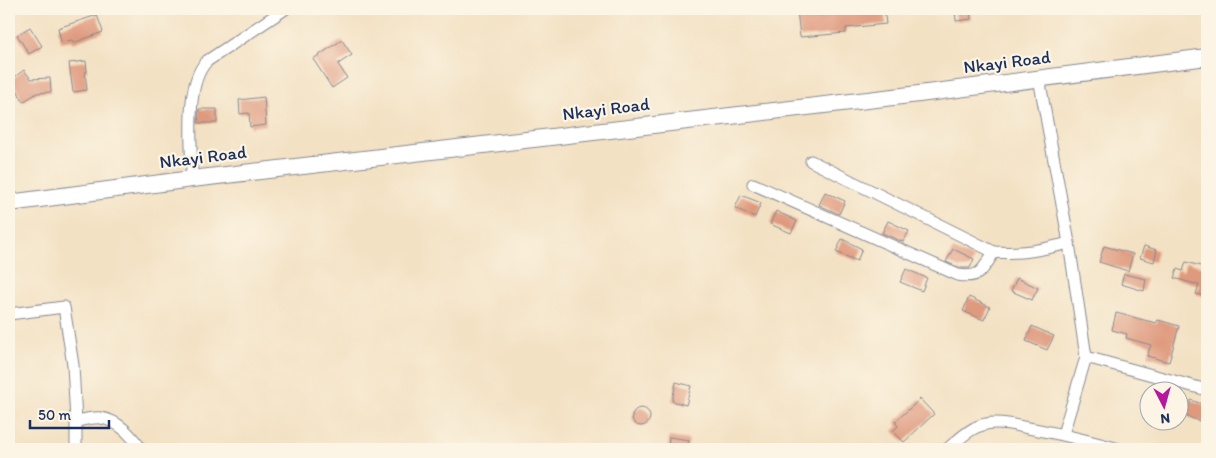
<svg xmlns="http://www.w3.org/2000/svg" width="1216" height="458" viewBox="0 0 1216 458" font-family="Itim,sans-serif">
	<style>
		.building { fill: #df9a7e }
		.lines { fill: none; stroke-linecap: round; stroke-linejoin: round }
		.street-casing { stroke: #878890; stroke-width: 13 }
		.secondary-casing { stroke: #878890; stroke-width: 18 }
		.street { stroke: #fff; stroke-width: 11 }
		.secondary { stroke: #fff; stroke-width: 16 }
		.labels { text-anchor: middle; stroke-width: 4.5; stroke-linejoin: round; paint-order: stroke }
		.street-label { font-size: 18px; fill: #1b2f5e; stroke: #fcf5e5 }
	</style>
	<rect width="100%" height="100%" fill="#fcf5e5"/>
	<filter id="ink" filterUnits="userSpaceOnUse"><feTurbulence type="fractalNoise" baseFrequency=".02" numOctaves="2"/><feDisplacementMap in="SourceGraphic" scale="10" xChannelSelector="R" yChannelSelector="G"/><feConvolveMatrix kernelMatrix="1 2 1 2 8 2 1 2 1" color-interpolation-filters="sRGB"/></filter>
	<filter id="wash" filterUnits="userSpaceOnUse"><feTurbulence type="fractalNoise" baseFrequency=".0096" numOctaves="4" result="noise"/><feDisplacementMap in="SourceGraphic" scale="20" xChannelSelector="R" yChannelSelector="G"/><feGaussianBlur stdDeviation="1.12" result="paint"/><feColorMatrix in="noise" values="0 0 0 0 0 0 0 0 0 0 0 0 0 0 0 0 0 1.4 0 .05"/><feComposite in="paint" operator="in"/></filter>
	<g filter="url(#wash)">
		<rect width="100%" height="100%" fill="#f3e1c3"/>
		<g id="blocks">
			<g class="building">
				<polygon points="797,9 818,9 819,15 854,11 854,9 884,9 886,24 846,28 846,33 800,37"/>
				<polygon points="955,9 970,9 971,19 956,21"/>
				<polygon points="97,15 103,32 73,43 72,40 61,42 58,28"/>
				<polygon points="30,27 42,46 29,54 17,35"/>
				<polygon points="342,40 352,55 338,64 347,78 332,88 313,59"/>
				<polygon points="86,61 87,72 85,72 87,90 73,92 69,63"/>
				<polygon points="24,70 31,79 50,78 51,92 37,93 23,102 12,79"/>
				<polygon points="264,97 266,125 250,127 249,113 240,114 239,100"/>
				<polygon points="199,109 217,109 217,123 198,123"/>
				<polygon points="825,192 845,201 839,214 819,205"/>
				<polygon points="741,195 761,203 755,217 735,208"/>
				<polygon points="776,211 797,221 791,233 770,224"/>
				<polygon points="888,221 909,231 903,242 882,233"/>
				<polygon points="842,239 862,249 857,261 836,252"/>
				<polygon points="1104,246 1133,254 1128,271 1099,262"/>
				<polygon points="1144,246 1157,250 1154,262 1140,258"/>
				<polygon points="953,249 974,259 970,268 960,268 946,262"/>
				<polygon points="1186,262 1204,267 1205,264 1207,264 1207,297 1196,294 1199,285 1174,278 1177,269 1183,271"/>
				<polygon points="906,269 927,278 922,291 900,282"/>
				<polygon points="1124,274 1146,279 1144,291 1121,284"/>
				<polygon points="1017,278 1038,288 1032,300 1011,291"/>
				<polygon points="969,297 990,307 984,320 963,311"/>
				<polygon points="1116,313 1156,323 1158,320 1179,326 1169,362 1147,356 1151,345 1126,338 1127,334 1112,330"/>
				<polygon points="1032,326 1054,336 1047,350 1026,341"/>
				<polygon points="676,382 691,386 686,405 672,401"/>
				<polygon points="920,399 934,414 904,442 893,431 898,426 895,422"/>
				<polygon points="1191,400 1207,406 1207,416 1205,423 1186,416"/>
				<circle cx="641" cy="417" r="9"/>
				<polygon points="669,437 689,440 687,449 668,449"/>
			</g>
		</g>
	</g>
	<g filter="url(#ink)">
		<use href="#blocks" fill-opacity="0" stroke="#878890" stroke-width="1"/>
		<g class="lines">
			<g class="street-casing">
				<g id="street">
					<polyline points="1039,78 1069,243 1086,357 1063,434"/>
					<path d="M811,161L994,252C1023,254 1041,250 1069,243"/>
					<path d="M192,179C192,147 184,84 207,61L285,9"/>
					<path d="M753,184L958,275C981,279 983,269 994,252"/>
					<polyline points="9,314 64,307 73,365 76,421 76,449"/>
					<polyline points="1086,357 1207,390"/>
					<path d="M76,421C84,420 93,417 101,418C119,421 131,435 141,449"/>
					<path d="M947,449C959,440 970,427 986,424C999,421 1015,425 1028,428C1059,433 1089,441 1119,449"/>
				</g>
			</g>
			<g class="secondary-casing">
				<polyline id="secondary" points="9,203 192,179 919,94 1207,57"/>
			</g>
			<use href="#street" class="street"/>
			<use href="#secondary" class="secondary"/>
		</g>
	</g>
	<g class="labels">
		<g class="street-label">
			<text transform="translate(1007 62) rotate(-7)" y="6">Nkayi Road</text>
			<text transform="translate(606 109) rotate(-7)" y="6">Nkayi Road</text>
			<text transform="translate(203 157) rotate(-7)" y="6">Nkayi Road</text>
		</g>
	</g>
	<rect width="1216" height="458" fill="none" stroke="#fcf5e5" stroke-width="30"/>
	<g transform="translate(1164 406) rotate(174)"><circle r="24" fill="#fcf5e5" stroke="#a2a6af"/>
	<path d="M0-4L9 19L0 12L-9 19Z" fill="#b5179e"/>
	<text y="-8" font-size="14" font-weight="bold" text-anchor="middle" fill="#1b2f5e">N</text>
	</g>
	<path d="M30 420v8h79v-8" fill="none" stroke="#1b2f5e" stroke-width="2.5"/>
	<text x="38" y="420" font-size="15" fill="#1b2f5e" stroke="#fcf5e5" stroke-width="4" paint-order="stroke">50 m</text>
</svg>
